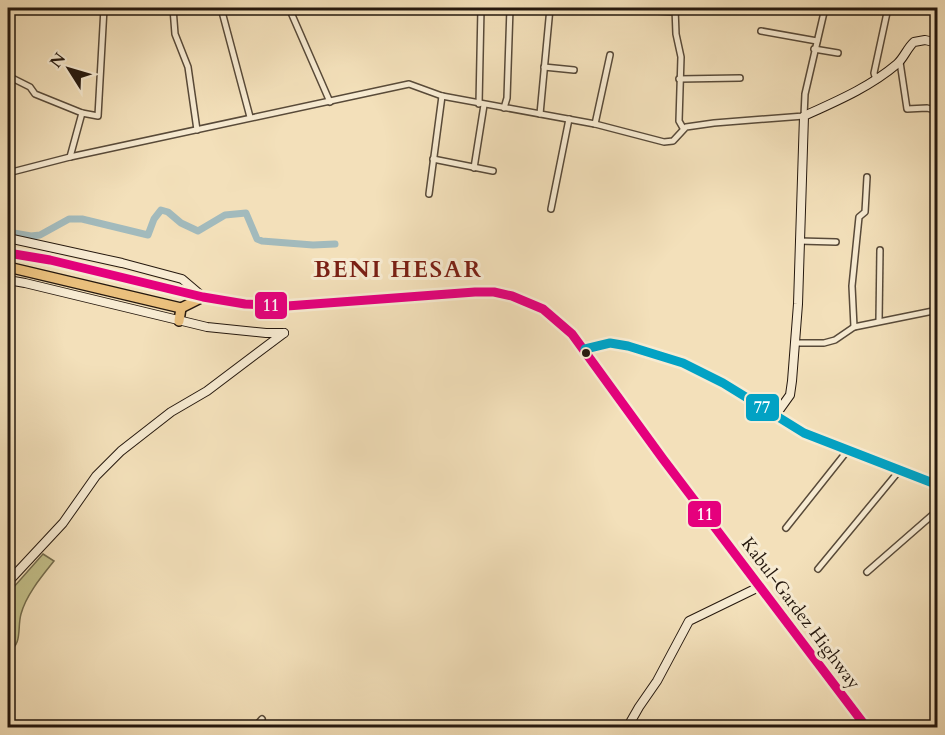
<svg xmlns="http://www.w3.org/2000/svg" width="945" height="735" viewBox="0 0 945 735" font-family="Cardo,serif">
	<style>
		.green { fill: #c3c08a; stroke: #746c4c; stroke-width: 1.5 }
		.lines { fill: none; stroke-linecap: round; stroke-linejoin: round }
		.canal { stroke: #a2babc; stroke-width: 7 }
		.street-casing { stroke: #584a39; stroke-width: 8 }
		.secondary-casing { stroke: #25180e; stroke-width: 10 }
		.highway-casing { stroke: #25180e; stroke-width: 12 }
		.street { stroke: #f7ebd2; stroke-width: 5 }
		.secondary { stroke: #f7ebd2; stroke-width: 8 }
		.highway { stroke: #eac07d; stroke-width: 9 }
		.bus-1-casing { stroke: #f7ebd2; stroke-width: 14 }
		.bus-2-casing { stroke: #f7ebd2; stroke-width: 14 }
		.bus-1 { stroke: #e5007d; stroke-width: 9 }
		.bus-2 { stroke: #02a2c4; stroke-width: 9 }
		.bus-dot { fill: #25180e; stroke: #f7ebd2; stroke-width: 2 }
		.labels { text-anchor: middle; stroke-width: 6; stroke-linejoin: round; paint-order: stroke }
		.street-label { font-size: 18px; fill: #25180e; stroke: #f7ebd2 }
		.district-label { font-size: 24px; font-weight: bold; letter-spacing: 1.5px; fill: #7a1f14; stroke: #f7ebd2 }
		.line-badge { stroke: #f7ebd2; stroke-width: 2 }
		.badge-label { font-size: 16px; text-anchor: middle; font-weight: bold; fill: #fff }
	</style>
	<rect width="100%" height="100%" fill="#f3e0ba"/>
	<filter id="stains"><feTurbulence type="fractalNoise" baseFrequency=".00333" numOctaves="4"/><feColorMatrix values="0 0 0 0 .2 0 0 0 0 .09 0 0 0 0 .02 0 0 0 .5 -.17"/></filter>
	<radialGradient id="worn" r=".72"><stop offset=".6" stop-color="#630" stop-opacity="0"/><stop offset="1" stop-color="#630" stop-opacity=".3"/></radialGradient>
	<path class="green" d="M43,554L54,561C42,576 26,595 21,614C17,628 23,644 8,652V591L13,588Z"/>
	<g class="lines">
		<polyline class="canal" points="8,232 31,236 40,235 69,219 82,219 148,235 154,219 161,210 168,212 181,223 198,231 225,215 246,213 257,239 262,241 313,245 335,244"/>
		<g class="street-casing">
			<g id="street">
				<polyline points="173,8 175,34 188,67 197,130"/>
				<polyline points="221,8 250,117"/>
				<polyline points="289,8 330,102"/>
				<polyline points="601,8 676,12"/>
				<polyline points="675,8 676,34 681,57 679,121 683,128"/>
				<polyline points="761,31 817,41"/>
				<polyline points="814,49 838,53"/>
				<polyline points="900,62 907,109 927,108 938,111"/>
				<polyline points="544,67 574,70"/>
				<polyline points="8,76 30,87 35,94 82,113 98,116 104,8"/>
				<polyline points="679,79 740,78"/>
				<polyline points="876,80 874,73 888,8"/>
				<polyline points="479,104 481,8"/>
				<polyline points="504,108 507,98 510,8"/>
				<polyline points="540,114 550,8"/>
				<polyline points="595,124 610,55"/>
				<polyline points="70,157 82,113"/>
				<polyline points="433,159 493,171"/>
				<polyline points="474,168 484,105"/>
				<polyline points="8,173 70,157 409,84 442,96 595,124 664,142 673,141 686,127 714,123 804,116 805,94 825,8"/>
				<polyline points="429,194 442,96"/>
				<polyline points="551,209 569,119"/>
				<polyline points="799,241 836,242"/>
				<polyline points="879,321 880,250"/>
				<polyline points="854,327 852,286 859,217 865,212 867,177"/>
				<polyline points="794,343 824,343 835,340 854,327 938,310"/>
				<polyline points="786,528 848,450"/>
				<polyline points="818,569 899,471"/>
				<polyline points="867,572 938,510"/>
				<polyline points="254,728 262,719"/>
			</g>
		</g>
		<g class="secondary-casing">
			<g id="secondary">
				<polyline points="8,238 122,263 182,279 202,296"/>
				<polyline points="8,280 25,283 207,327 266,333 284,333"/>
				<polyline points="585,349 610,343 628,346 683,363 723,383 804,433 938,485"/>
				<path d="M775,416L790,395L792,381L798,304L804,116C837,101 870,87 897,64C904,58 907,48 914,42L925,40L938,43"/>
				<polyline points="8,582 63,523 96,476 121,451 171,412 207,391 284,333"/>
				<polyline points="627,728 639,707 657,681 689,621 761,586"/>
			</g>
		</g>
		<g class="highway-casing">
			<g id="highway">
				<polyline points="8,253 50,260 203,297 245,304 287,306 475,292 494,292 512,296 543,309 572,334 663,459 867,728"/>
				<polyline points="8,267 181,308 203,297"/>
				<polyline points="179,321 181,308"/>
			</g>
		</g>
		<use href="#street" class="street"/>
		<use href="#secondary" class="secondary"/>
		<use href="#highway" class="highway"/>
		<g class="bus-1-casing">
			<polyline id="bus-1" points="8,253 50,260 203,297 245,304 287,306 475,292 494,292 512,296 543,309 572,334 663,459 867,728"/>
		</g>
		<g class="bus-2-casing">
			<polyline id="bus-2" points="585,349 610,343 628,346 683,363 723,383 804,433 938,485"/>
		</g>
		<use href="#bus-1" class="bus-1"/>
		<use href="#bus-2" class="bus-2"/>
	</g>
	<circle class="bus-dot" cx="586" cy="353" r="5"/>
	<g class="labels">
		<g class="street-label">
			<text transform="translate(801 613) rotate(53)" y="6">Kabul-Gardez Highway</text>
		</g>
		<g class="district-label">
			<text x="398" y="277">BENI HESAR</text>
		</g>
	</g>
	<g class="line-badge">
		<rect x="254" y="291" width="34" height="29" rx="6" fill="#e5007d"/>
		<rect x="745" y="393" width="35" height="29" rx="6" fill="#02a2c4"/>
		<rect x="687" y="500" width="35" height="28" rx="6" fill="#e5007d"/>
	</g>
	<g class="badge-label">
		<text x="271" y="311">11</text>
		<text x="762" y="413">77</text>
		<text x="705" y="520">11</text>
	</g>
	<rect width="945" height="735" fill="none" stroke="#f3e0ba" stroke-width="30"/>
	<rect x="9" y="9" width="927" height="717" fill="none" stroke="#25180e" stroke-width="3"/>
	<rect x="15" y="15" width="915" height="705" fill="none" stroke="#25180e" stroke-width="1.5"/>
	<g transform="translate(69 69) rotate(307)" stroke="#f7ebd2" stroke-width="4.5" paint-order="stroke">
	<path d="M0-4.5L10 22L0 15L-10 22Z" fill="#25180e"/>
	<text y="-9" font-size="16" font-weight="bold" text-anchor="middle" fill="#25180e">N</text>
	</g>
	<rect width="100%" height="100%" filter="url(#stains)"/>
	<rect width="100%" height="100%" fill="url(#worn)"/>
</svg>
